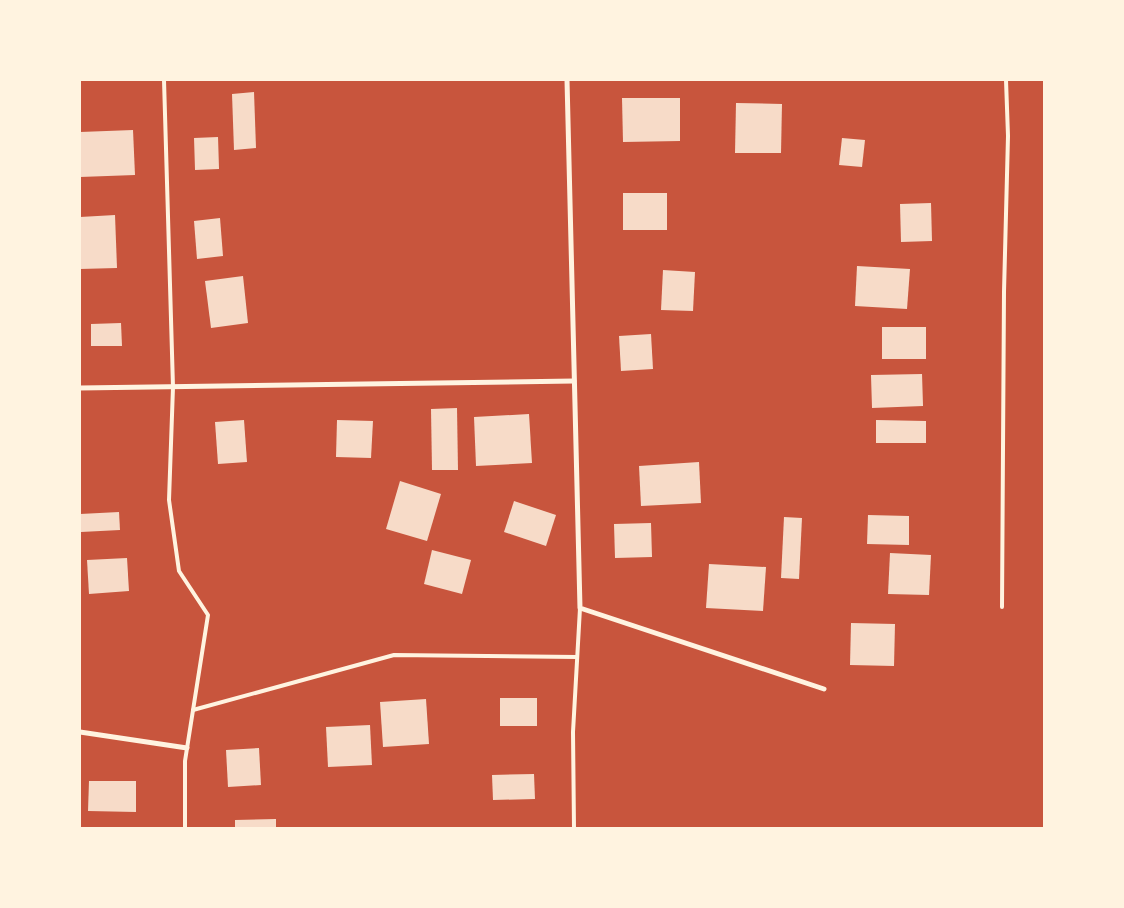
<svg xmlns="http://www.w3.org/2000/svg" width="1124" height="908" viewBox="0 0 1124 908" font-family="'PT Sans',sans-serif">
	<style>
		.building { fill: #f7dbc8 }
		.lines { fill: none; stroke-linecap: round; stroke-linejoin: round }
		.service { stroke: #fff3e0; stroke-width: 4 }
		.minor { stroke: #fff3e0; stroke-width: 5 }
	</style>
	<rect width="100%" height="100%" fill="#c8553d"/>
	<g class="building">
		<polygon points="254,92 256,148 234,150 232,94"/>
		<polygon points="622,98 680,98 680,141 623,142"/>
		<polygon points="736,103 782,104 781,153 735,153"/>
		<polygon points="133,130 135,175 80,177 80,132"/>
		<polygon points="218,137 219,169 195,170 194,138"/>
		<polygon points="842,138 865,140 862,167 839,165"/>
		<rect x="623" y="193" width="44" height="37"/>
		<polygon points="931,203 932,241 901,242 900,204"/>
		<polygon points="115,215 117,268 80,269 80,217"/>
		<polygon points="220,218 223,256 197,259 194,221"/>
		<polygon points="857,266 910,269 907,309 855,306"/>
		<polygon points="663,270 695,272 693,311 661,310"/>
		<polygon points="243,276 248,323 211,328 205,281"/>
		<polygon points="121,323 122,346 91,346 91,324"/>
		<rect x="882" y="327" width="44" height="32"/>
		<polygon points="651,334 653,369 621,371 619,336"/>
		<polygon points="922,374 923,406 872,408 871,375"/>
		<polygon points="457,408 458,470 432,470 431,409"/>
		<polygon points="529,414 532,463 476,466 474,417"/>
		<polygon points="244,420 247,462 218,464 215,422"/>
		<polygon points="337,420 373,421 371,458 336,457"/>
		<polygon points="876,420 926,421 926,443 876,443"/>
		<polygon points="699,462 701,503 641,506 639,466"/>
		<polygon points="400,481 441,494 427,541 386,529"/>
		<polygon points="514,501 556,515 546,546 504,532"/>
		<polygon points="119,512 120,530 81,532 80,514"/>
		<polygon points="868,515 909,516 909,545 867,544"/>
		<polygon points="784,517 802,518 799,579 781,578"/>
		<polygon points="651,523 652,557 615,558 614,524"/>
		<polygon points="432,550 471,560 462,594 424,584"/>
		<polygon points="890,553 931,555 929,595 888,594"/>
		<polygon points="127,558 129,591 89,594 87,560"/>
		<polygon points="709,564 766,567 763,611 706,608"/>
		<polygon points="851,623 895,624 894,666 850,665"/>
		<rect x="500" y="698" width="37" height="28"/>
		<polygon points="426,699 429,744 383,747 380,702"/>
		<polygon points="370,725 372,765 328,767 326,727"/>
		<polygon points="259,748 261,785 228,787 226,750"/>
		<polygon points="534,774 535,799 493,800 492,775"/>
		<polygon points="89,781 136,781 136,812 88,811"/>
		<polygon points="276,819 276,828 235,828 235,820"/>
	</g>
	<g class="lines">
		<g class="service">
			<polyline points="164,80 173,387 169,500 179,571 208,615 185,761 185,828"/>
			<polyline points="1002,607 1004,292 1008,136 1006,80"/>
			<polyline points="193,710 394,655 577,657"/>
			<polyline points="574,828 573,732 580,608"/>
		</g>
		<g class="minor">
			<polyline points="567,80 580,608 824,689"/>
			<polyline points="80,388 574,381"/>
			<polyline points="80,732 187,748"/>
		</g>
	</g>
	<rect width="1124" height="908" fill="none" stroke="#fff3e0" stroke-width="162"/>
</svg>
